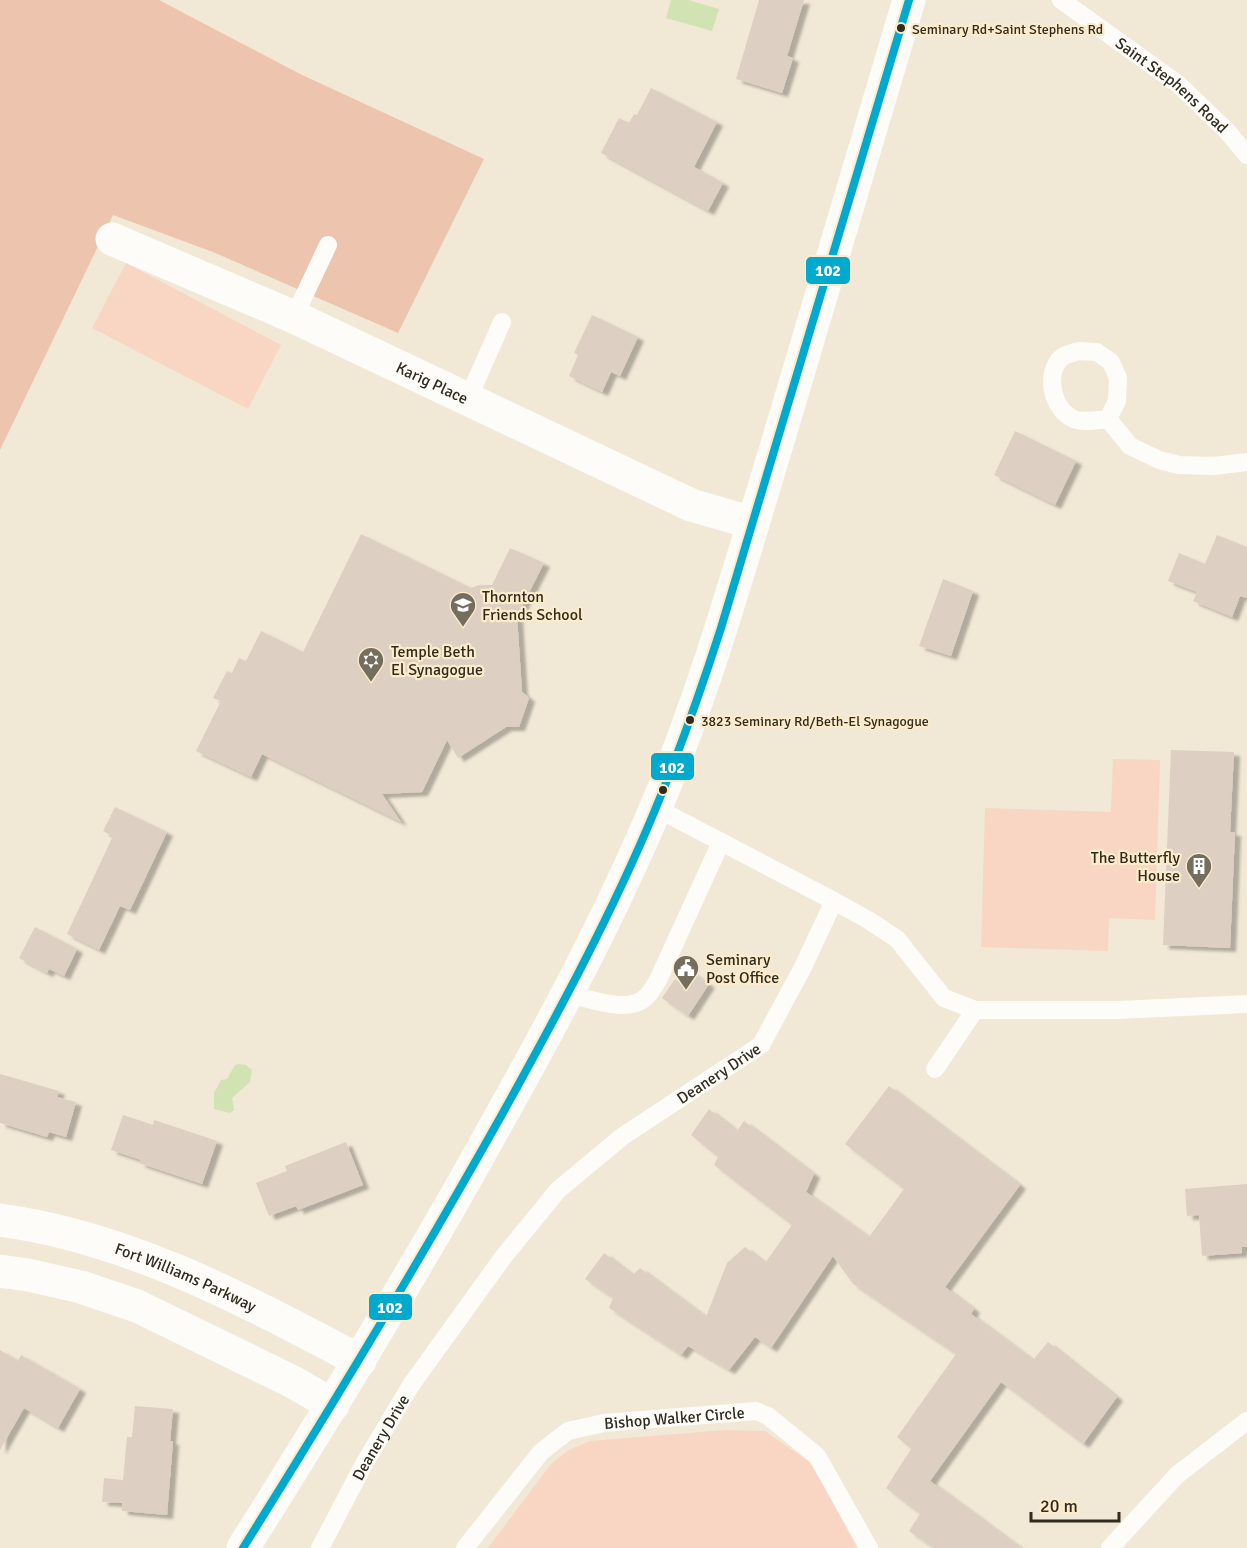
<svg xmlns="http://www.w3.org/2000/svg" width="1247" height="1548" viewBox="0 0 1247 1548" font-family="Signika,sans-serif">
	<style>
		.green { fill: #f8d6c3 }
		.forest { fill: #edc4ae }
		.water { fill: #d1e3b2 }
		.building { fill: #ddd0c2; filter: url(#shadow) }
		.lines { fill: none; stroke-linecap: round; stroke-linejoin: round }
		.service { stroke: #fdfcf9; stroke-width: 18 }
		.minor { stroke: #fdfcf9; stroke-width: 33 }
		.tertiary { stroke: #fdfcf9; stroke-width: 33 }
		.secondary { stroke: #fdfcf9; stroke-width: 33 }
		.bus-1-casing { stroke: #fceccb; stroke-width: 12 }
		.bus-1 { stroke: #00a9ce; stroke-width: 8 }
		.bus-dot { fill: #322c1f; stroke: #fceccb; stroke-width: 2 }
		.labels { text-anchor: middle; stroke-width: 4.5; stroke-linejoin: round; paint-order: stroke }
		.bus-label { font-size: 14px; fill: #322c1f; stroke: #fceccb; text-anchor: start }
		.street-label { font-size: 16px; fill: #322c1f; stroke: #fceccb }
		.poi-label { font-size: 16px; fill: #322c1f; stroke: #fceccb; text-anchor: start }
		.line-badge { stroke: #fceccb; stroke-width: 2 }
		.badge-label { font-size: 16px; text-anchor: middle; font-weight: bold; fill: #fff }
	</style>
	<defs>
		<filter id="shadow"><feDropShadow dx="6" dy="4" stdDeviation="1.5" flood-color="#0004"/></filter>
	</defs>
	<rect width="100%" height="100%" fill="#f1e8d6"/>
	<g class="green">
		<polygon points="126,263 281,345 248,409 92,328"/>
		<polygon points="1113,759 1160,760 1155,920 1109,918 1108,951 981,947 985,808 1111,812"/>
		<polygon points="726,1430 765,1431 812,1464 857,1548 488,1548 551,1464 569,1450 590,1441"/>
	</g>
	<polygon class="forest" points="0,0 159,0 300,74 484,159 398,333 213,252 113,215 0,450"/>
	<g class="water">
		<polygon points="671,0 688,0 719,9 712,31 666,18"/>
		<polygon points="239,1064 246,1065 252,1070 250,1082 232,1098 234,1110 230,1113 214,1109 214,1093 221,1080 227,1079 235,1065"/>
	</g>
	<g class="building">
		<polygon points="759,0 804,0 787,56 793,58 782,93 736,79"/>
		<polygon points="651,88 717,122 694,167 723,183 708,211 601,153 619,118 629,123 634,114 637,115"/>
		<polygon points="592,315 638,337 620,376 611,372 602,392 569,376 578,355 574,353"/>
		<polygon points="1015,431 1076,461 1055,505 994,475"/>
		<polygon points="361,534 471,588 479,585 492,585 510,548 544,563 517,616 522,692 529,698 519,727 506,727 458,758 447,740 422,792 382,794 401,822 262,754 251,777 196,751 221,701 213,698 227,671 232,673 239,658 246,661 261,631 303,652"/>
		<polygon points="1217,535 1247,547 1247,598 1240,596 1232,617 1193,601 1197,592 1168,581 1179,553 1205,564"/>
		<polygon points="943,579 973,591 951,656 919,646"/>
		<polygon points="1171,750 1234,752 1230,832 1235,832 1230,948 1163,945"/>
		<polygon points="115,807 167,832 130,910 120,906 99,950 67,934 113,836 103,831"/>
		<polygon points="35,927 77,949 64,976 49,969 47,973 19,958"/>
		<polygon points="690,971 709,984 688,1016 662,998 675,979 682,984"/>
		<polygon points="0,1074 59,1091 57,1097 76,1102 66,1137 49,1132 47,1137 0,1123"/>
		<polygon points="889,1086 1020,1185 945,1287 974,1309 971,1314 1033,1360 1048,1342 1117,1397 1083,1444 1001,1382 930,1481 1021,1548 934,1548 909,1531 920,1514 886,1488 911,1449 897,1437 956,1354 853,1284 833,1256 771,1348 755,1337 729,1370 688,1346 681,1355 609,1308 613,1298 585,1279 604,1253 633,1275 640,1268 706,1317 727,1263 745,1247 765,1263 792,1225 714,1165 718,1157 691,1135 709,1109 737,1131 744,1121 814,1174 806,1192 869,1237 904,1189 845,1144"/>
		<polygon points="123,1115 153,1125 154,1120 217,1141 202,1184 139,1163 141,1160 111,1150"/>
		<polygon points="346,1142 363,1185 298,1210 296,1206 269,1216 256,1183 287,1171 285,1166"/>
		<polygon points="1247,1184 1247,1247 1242,1247 1242,1253 1202,1256 1199,1215 1187,1216 1185,1189"/>
		<polygon points="0,1350 18,1361 21,1355 80,1389 58,1428 24,1408 0,1450"/>
		<polygon points="135,1406 173,1409 170,1441 173,1441 167,1515 122,1511 122,1503 102,1502 104,1478 123,1480 127,1437 132,1437"/>
	</g>
	<g class="lines">
		<g class="service">
			<path id="s1" d="M1061,0L1178,84L1227,131L1247,155"/>
			<polyline points="294,317 328,245"/>
			<path d="M1079,351L1097,352L1111,362L1118,378L1117,401L1108,419C1097,420 1080,424 1070,417C1052,406 1045,374 1061,358C1065,354 1073,353 1079,351Z"/>
			<polyline points="468,399 502,322"/>
			<polyline points="1108,419 1130,446 1159,460 1179,465 1214,466 1247,462"/>
			<polyline points="656,808 834,901"/>
			<path d="M569,994C590,999 630,1015 647,996C651,992 655,985 658,980L721,842"/>
			<polyline points="935,1069 975,1010"/>
			<path id="s2" d="M320,1548L364,1464L411,1385L504,1256L558,1190L623,1136L761,1045L802,969L834,901L870,921L897,939L944,998L975,1010H1118L1247,1004"/>
			<path id="s3" d="M465,1548L541,1452L568,1431L604,1423L756,1411L768,1416L817,1456L869,1548"/>
			<polyline points="1110,1548 1177,1475 1247,1421"/>
		</g>
		<path class="minor" id="s4" d="M112,239L294,317L691,505L753,523"/>
		<g class="tertiary">
			<path id="s5" d="M0,1220C129,1237 246,1301 360,1361"/>
			<polyline points="0,1271 28,1275 81,1287 137,1306 293,1382 333,1405"/>
		</g>
		<path class="secondary" d="M243,1548C328,1413 411,1278 488,1139C548,1032 606,925 654,812C705,692 740,566 778,441C822,294 866,147 909,0"/>
		<g class="bus-1-casing">
			<path id="bus-1" d="M243,1548C332,1406 418,1264 500,1118C556,1017 611,916 655,810C680,750 701,690 721,628L909,0"/>
		</g>
		<use href="#bus-1" class="bus-1"/>
	</g>
	<defs>
		<g id="school-pin" transform="scale(1.35)"><path d="M0 17L-7.5 6A9.5 9.5 0 1 1 7.5 6Z" fill="#756e5f" stroke="#fceccb"/><path d="M0-5L7-2L0 1L-7-2ZM-4 1L0 2.5L4 1V4Q0 6-4 4Z" fill="#fff"/></g>
		<g id="synagogue-pin" transform="scale(1.35)"><path d="M0 17L-7.5 6A9.5 9.5 0 1 1 7.5 6Z" fill="#756e5f" stroke="#fceccb"/><path d="M0-6.5L5.6 3.2H-5.6ZM0 6.5L5.6-3.2H-5.6Z" fill="#fff"/></g>
		<g id="building-pin" transform="scale(1.35)"><path d="M0 17L-7.5 6A9.5 9.5 0 1 1 7.5 6Z" fill="#756e5f" stroke="#fceccb"/><path d="M-4-6H4V6H1V3H-1V6H-4ZM-2.5-4.3h1.7v1.8h-1.7ZM.8-4.3h1.7v1.8H.8ZM-2.5-1h1.7V.8h-1.7ZM.8-1h1.7V.8H.8Z" fill="#fff"/></g>
		<g id="civic-pin" transform="scale(1.35)"><path d="M0 17L-7.5 6A9.5 9.5 0 1 1 7.5 6Z" fill="#756e5f" stroke="#fceccb"/><path d="M-.6-6.5H3V-4.5H.6V-3L4-1V1h2V6H-6V1h2V-1L-.6-3ZM-1.2 2.5V6h2.4V2.5Z" fill="#fff"/></g>
	</defs>
	<g fill-rule="evenodd">
		<use href="#school-pin" x="463" y="605"/>
		<use href="#synagogue-pin" x="371" y="660"/>
		<use href="#building-pin" x="1199" y="866"/>
		<use href="#civic-pin" x="686" y="968"/>
	</g>
	<g class="bus-dot">
		<circle cx="901" cy="28" r="5"/>
		<circle cx="690" cy="720" r="5"/>
		<circle cx="663" cy="790" r="5"/>
	</g>
	<g class="labels">
		<g class="bus-label">
			<text x="912" y="34">Seminary Rd+Saint Stephens Rd</text>
			<text x="701" y="726">3823 Seminary Rd/Beth-El Synagogue</text>
		</g>
		<g class="street-label">
			<text dy="6" stroke="none"><textPath href="#s1" startOffset="140">Saint Stephens Road</textPath></text>
			<text dy="6" stroke="none"><textPath href="#s4" startOffset="351">Karig Place</textPath></text>
			<text dy="6" stroke="none"><textPath href="#s2" startOffset="630">Deanery Drive</textPath></text>
			<text dy="6" stroke="none"><textPath href="#s5" startOffset="195">Fort Williams Parkway</textPath></text>
			<text dy="6" stroke="none"><textPath href="#s3" startOffset="264">Bishop Walker Circle</textPath></text>
			<text dy="6" stroke="none"><textPath href="#s2" startOffset="126">Deanery Drive</textPath></text>
		</g>
		<g class="poi-label">
			<text x="482" y="602">Thornton<tspan x="482" dy="18">Friends School</tspan></text>
			<text x="391" y="657">Temple Beth<tspan x="391" dy="18">El Synagogue</tspan></text>
			<text x="1180" y="863" text-anchor="end">The Butterfly<tspan x="1180" dy="18">House</tspan></text>
			<text x="706" y="965">Seminary<tspan x="706" dy="18">Post Office</tspan></text>
		</g>
	</g>
	<g class="line-badge">
		<rect x="805" y="256" width="46" height="29" rx="6" fill="#00a9ce"/>
		<rect x="650" y="752" width="45" height="29" rx="6" fill="#00a9ce"/>
		<rect x="368" y="1293" width="45" height="28" rx="6" fill="#00a9ce"/>
	</g>
	<g class="badge-label">
		<text x="828" y="276">102</text>
		<text x="672" y="773">102</text>
		<text x="390" y="1313">102</text>
	</g>
	<path d="M1031 1512v9h88v-9" fill="none" stroke="#322c1f" stroke-width="3"/>
	<text x="1040" y="1512" font-size="18" fill="#322c1f" stroke="#fceccb" stroke-width="4.5" paint-order="stroke">20 m</text>
</svg>
